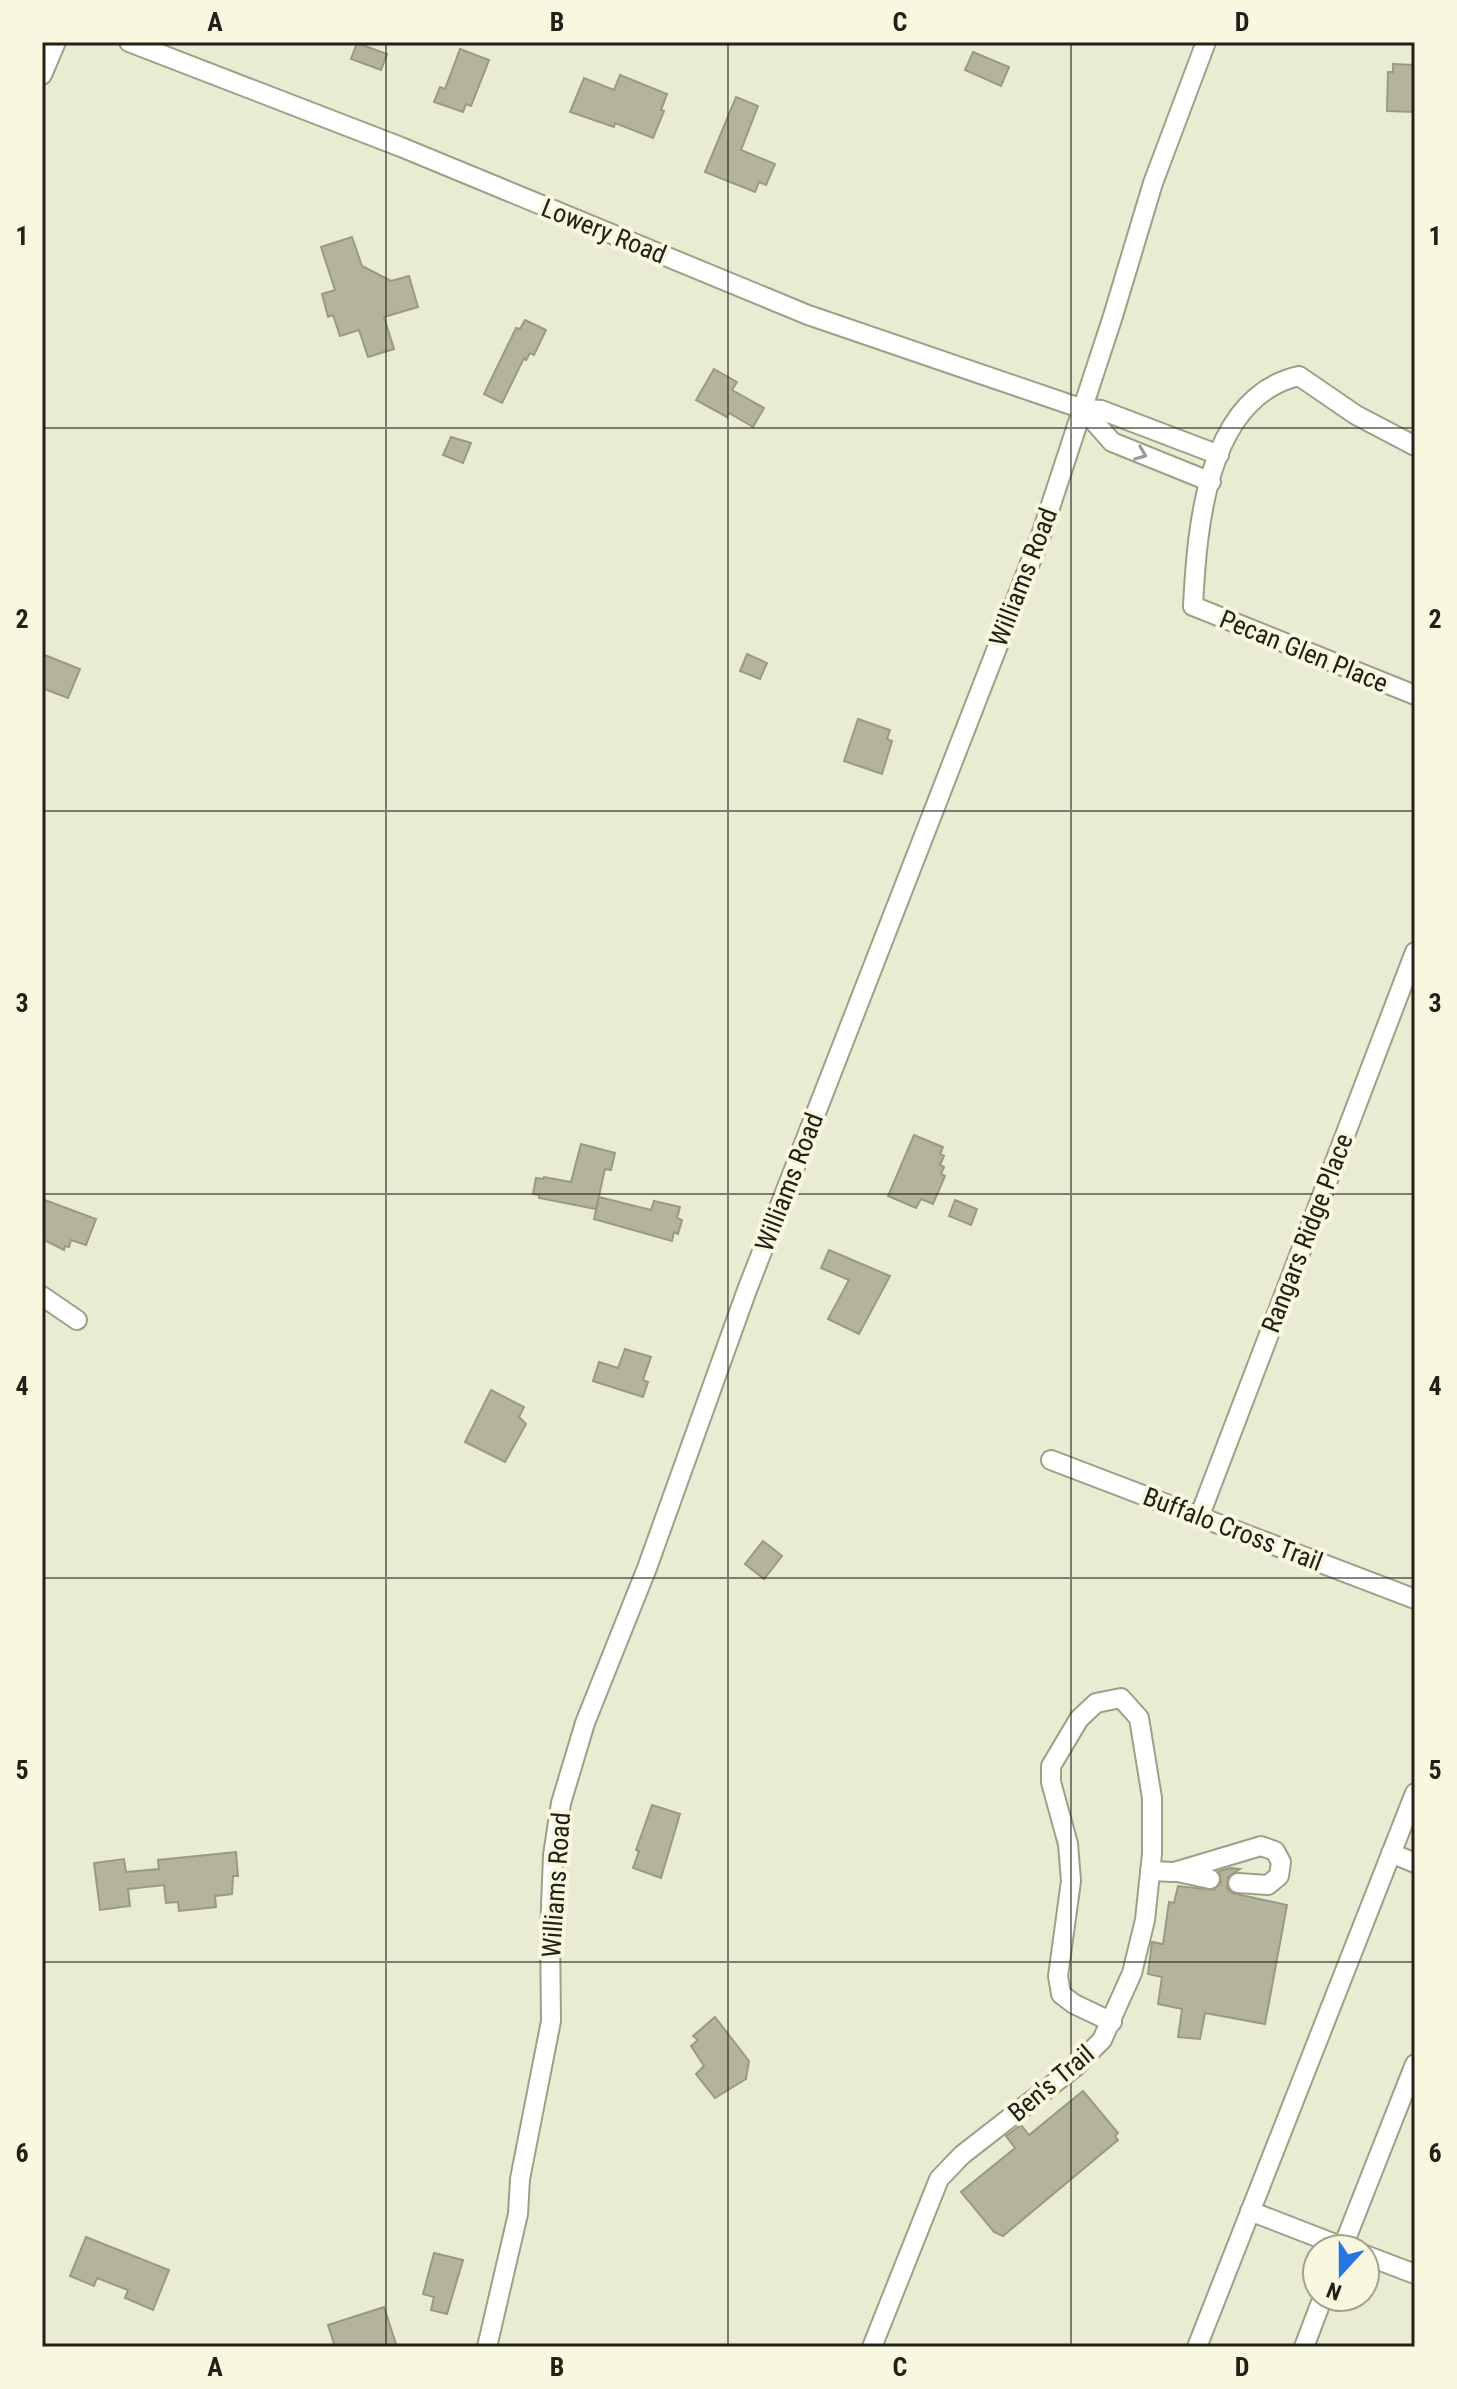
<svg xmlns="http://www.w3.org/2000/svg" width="1457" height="2389" viewBox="0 0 1457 2389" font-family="'Roboto Condensed',sans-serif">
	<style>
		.building { fill: #b4b49d; stroke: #999a83; stroke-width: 2 }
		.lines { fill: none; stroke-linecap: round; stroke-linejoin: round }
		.minor-casing { stroke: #9f9f89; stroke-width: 22 }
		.minor { stroke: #fff; stroke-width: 18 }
		.oneway { stroke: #9b9b97 }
		.grid { fill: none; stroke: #212118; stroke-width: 2; stroke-opacity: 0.55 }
		.labels { text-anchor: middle; stroke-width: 8; stroke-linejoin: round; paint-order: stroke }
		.street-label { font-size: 26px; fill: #212118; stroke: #f8f8e0 }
		.neatline { fill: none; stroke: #212118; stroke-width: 3 }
		.grid-label { font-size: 26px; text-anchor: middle; font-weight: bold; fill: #212118 }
	</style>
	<rect width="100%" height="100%" fill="#eaebd3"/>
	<g class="building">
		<polygon points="357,43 387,54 381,70 351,59"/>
		<polygon points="460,49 489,60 471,106 466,104 463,112 434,102 440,87 445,89"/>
		<polygon points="973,52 1009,67 1001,86 965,70"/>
		<polygon points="1393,64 1415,65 1415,112 1387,111 1388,72 1393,72"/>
		<polygon points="620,75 667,94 661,110 664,111 653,138 615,123 614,127 570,112 584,78 614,90"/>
		<polygon points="736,97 758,106 741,150 775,164 766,185 759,182 755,192 705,172"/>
		<polygon points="352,237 362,266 391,281 409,276 418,307 384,317 394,349 368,357 359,330 340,336 333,315 328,317 322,294 335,290 321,247"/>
		<polygon points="525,320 546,330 534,355 530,353 526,360 524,358 502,403 484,394 516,328 520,329"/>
		<polygon points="714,369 737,382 732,390 764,408 753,427 729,413 727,417 696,400"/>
		<polygon points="451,437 471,443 463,463 443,455"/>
		<polygon points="42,654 80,669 68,698 42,688"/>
		<polygon points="747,654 767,663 760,679 740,671"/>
		<polygon points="858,719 890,730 887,739 892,741 882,774 844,761"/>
		<polygon points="914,1135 943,1147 940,1154 944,1156 940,1165 944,1167 941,1174 945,1176 933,1204 921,1199 916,1208 888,1196"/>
		<polygon points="581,1144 615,1153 611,1170 605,1169 596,1209 539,1198 539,1195 533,1194 536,1178 543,1179 544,1177 571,1182"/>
		<polygon points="599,1197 651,1210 654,1201 680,1207 677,1218 682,1220 678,1234 674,1232 672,1241 594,1219"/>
		<polygon points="42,1199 96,1219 86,1245 71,1240 69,1247 65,1246 64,1250 42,1239"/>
		<polygon points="955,1200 977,1209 971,1225 949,1216"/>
		<polygon points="829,1250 890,1276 859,1334 828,1319 849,1280 821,1268"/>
		<polygon points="625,1349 651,1357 643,1380 648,1382 643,1397 593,1381 599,1362 618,1368"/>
		<polygon points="491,1390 524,1407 519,1417 526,1424 505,1462 465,1442"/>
		<polygon points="763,1541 782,1556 764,1579 745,1564"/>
		<polygon points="652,1805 680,1814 661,1878 633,1868 639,1851 636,1850"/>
		<polygon points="236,1852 238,1876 233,1876 232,1894 215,1896 216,1907 179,1911 178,1902 166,1903 164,1885 128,1889 130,1906 100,1910 94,1863 124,1859 126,1872 159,1869 158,1860"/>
		<polygon points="1230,1868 1240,1869 1228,1877 1227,1888 1232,1893 1287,1905 1265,2024 1205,2013 1200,2039 1178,2037 1182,2009 1158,2004 1162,1977 1148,1974 1152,1942 1163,1944 1169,1902 1174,1903 1178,1886 1214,1890 1221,1882 1219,1871"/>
		<polygon points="715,2017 749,2061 746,2079 715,2098 696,2074 704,2066 691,2046 698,2040 693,2036"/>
		<polygon points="1083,2091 1118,2133 1115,2136 1118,2140 1003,2236 994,2232 961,2192 1015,2148 1006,2136 1021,2125 1029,2135"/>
		<polygon points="86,2237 169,2270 153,2310 125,2298 128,2290 97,2278 94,2286 70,2276"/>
		<polygon points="434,2253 463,2260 447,2314 431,2310 434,2297 423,2294"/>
		<polygon points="384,2307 397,2347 335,2347 328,2325"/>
	</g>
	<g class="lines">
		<g class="minor-casing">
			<g id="minor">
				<polyline points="129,42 401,147 808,315 1083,409 1101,410 1219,455"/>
				<polyline points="42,75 56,42"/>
				<polyline points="1083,409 1112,442 1211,482"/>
				<path d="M1415,446L1356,415L1299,376C1206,397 1197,529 1193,606L1415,695"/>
				<polyline points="42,1296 77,1320"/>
				<polyline points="1051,1460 1415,1599"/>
				<polyline points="1200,1515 1415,952"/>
				<polyline points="1391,1853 1415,1863"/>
				<polyline points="1150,1871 1174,1872 1261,1846 1275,1851 1281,1862 1279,1876 1268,1885 1238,1883"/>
				<polyline points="1178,1872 1210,1879"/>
				<polyline points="1250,2211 1348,2249"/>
				<polyline points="1342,2249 1415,2064"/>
				<polyline points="1365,2255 1415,2274"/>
				<polyline points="487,2347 518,2214 520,2179 551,2021 550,1932 553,1855 561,1803 585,1723 647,1568 747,1290 1041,535 1113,316 1153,183 1206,42"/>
				<polyline points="872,2347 939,2179 962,2155 1075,2067 1102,2040 1132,1973 1145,1920 1152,1854 1152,1798 1139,1718 1121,1698 1096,1703 1079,1719 1051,1766 1051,1782 1068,1844 1071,1881 1058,1976 1061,1994 1074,2004 1112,2022"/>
				<polyline points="1197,2347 1415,1793"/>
				<polyline points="1304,2347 1323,2297"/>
			</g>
		</g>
		<use href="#minor" class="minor"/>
	</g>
	<defs><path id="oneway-chevron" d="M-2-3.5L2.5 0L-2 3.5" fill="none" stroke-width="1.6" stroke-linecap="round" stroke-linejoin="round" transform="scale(2)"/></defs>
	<use class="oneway" href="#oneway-chevron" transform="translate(1141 454) rotate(22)"/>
	<path class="grid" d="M386,42V2347M728,42V2347M1071,42V2347M42,428H1415M42,811H1415M42,1194H1415M42,1578H1415M42,1962H1415"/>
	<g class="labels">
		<g class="street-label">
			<text transform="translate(604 231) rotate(22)" y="9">Lowery Road</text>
			<text transform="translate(1023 577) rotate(-69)" y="9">Williams Road</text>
			<text transform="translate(1304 651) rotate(22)" y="9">Pecan Glen Place</text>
			<text transform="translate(789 1182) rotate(-69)" y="9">Williams Road</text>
			<text transform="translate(1307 1233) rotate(-69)" y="9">Rangars Ridge Place</text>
			<text transform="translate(1233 1529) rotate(21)" y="9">Buffalo Cross Trail</text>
			<text transform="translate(556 1885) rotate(-86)" y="9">Williams Road</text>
			<text transform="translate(1051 2083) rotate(-40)" y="9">Ben's Trail</text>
		</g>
	</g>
	<rect width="1457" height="2389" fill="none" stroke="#f8f8e0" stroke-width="88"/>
	<g transform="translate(1341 2273) rotate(201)"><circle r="38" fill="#f8f8e0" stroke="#a2a290" stroke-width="2"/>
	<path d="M0-6L14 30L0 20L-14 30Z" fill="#2775e0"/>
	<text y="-12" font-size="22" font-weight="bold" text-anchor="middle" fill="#212118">N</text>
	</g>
	<rect x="44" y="44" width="1369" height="2301" class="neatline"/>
	<g class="grid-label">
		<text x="215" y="31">A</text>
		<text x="557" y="31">B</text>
		<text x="900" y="31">C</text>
		<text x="1242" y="31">D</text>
		<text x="22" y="245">1</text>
		<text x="1435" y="245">1</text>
		<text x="22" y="628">2</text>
		<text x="1435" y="628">2</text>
		<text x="22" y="1012">3</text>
		<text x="1435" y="1012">3</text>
		<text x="22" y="1395">4</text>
		<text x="1435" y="1395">4</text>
		<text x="22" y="1779">5</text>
		<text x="1435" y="1779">5</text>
		<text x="22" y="2162">6</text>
		<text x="1435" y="2162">6</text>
		<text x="215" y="2376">A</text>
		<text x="557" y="2376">B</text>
		<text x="900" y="2376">C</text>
		<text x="1242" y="2376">D</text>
	</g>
</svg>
